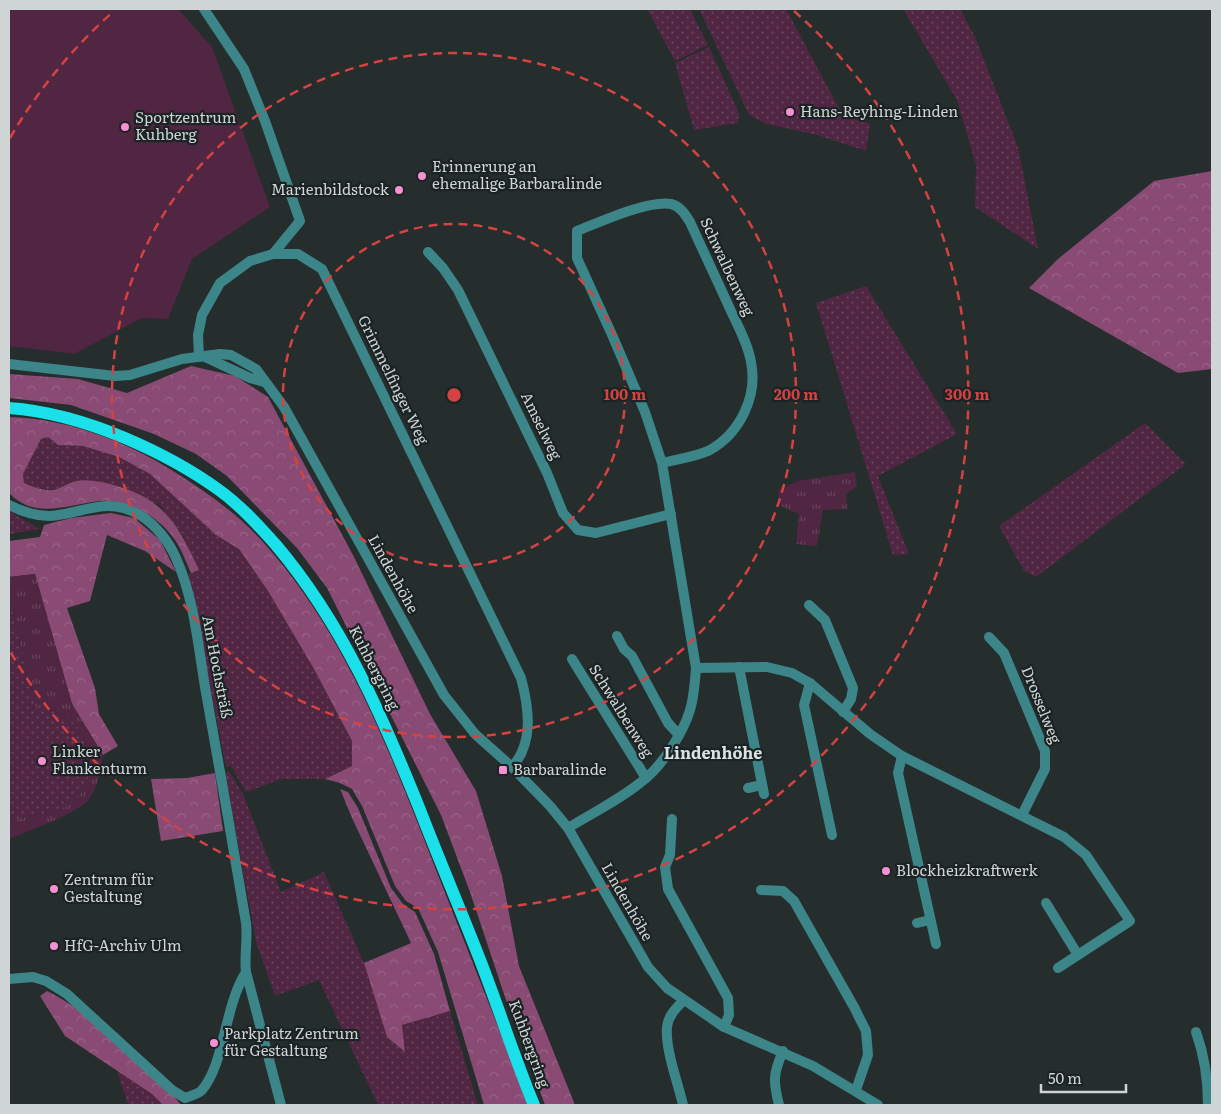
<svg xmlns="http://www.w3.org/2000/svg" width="1221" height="1114" viewBox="0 0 1221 1114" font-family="Literata,serif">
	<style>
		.grass { fill: url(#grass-dots) }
		.forest { fill: url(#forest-crowns) }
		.park { fill: url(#park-tufts) }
		.pitch { fill: #502642 }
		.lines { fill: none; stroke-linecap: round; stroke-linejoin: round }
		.minor { stroke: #3c8589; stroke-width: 10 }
		.primary { stroke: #19e0e9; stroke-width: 12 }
		.ring { fill: none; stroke: #d54242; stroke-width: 2.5; stroke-dasharray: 9 6 }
		.poi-dot { fill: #f591d2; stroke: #1c2324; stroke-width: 2 }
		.labels { text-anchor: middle; stroke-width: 4.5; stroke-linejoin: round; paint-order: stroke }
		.poi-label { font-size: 15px; fill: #cfd4d4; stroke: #1c2324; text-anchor: start }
		.street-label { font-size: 15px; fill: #cfd4d4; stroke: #1c2324 }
		.neighbourhood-label { font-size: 16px; font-weight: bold; fill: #d9e3e4; stroke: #1c2324 }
		.centre { fill: #d54242; stroke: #1c2324; stroke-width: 2.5 }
		.ring-label { font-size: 15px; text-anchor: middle; font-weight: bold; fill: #d54242; stroke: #1c2324; stroke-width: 4.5; stroke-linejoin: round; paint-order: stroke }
	</style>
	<defs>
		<pattern id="grass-dots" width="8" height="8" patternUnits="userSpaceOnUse" patternTransform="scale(1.25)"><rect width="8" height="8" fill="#502642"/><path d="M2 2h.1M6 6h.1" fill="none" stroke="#68455c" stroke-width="1.8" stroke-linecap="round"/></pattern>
		<pattern id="forest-crowns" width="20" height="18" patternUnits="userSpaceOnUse" patternTransform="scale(1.25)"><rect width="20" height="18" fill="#894a74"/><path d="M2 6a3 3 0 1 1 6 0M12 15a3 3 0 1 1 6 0" fill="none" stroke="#996387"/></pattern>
		<pattern id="park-tufts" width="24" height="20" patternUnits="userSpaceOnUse" patternTransform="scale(1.25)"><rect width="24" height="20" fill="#502642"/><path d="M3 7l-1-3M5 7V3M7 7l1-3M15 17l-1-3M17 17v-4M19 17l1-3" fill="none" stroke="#68455c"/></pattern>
	</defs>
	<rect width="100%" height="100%" fill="#252d2d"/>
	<g class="grass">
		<polygon points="647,9 690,9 708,45 675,61"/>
		<polygon points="699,9 786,9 841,112 870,124 866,151 817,135 767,124 749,115"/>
		<polygon points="903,9 960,9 975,37 1018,147 1038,249 975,207 976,165 957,100"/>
		<polygon points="709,47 739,113 738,123 694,130 675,63"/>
		<polygon points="866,286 957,434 878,476 909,554 893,555 816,303"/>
		<polygon points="1145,423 1186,464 1036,577 1024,571 999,526"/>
		<polygon points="48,437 58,445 83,446 119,457 150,474 216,535 239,549 268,591 314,669 352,741 352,766 325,779 281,779 247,792 245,791 231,766 226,767 188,574 199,570 183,536 160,505 76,481 54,490 34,488 24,483 23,474 41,439"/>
		<polygon points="9,511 39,529 9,534"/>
		<path d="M9,604H11L35,707C46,709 59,711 68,718C92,735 99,780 75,800C59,815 29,816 9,820Z"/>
		<polygon points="229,771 244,796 281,892 324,872 364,963 387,1037 405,1052 402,1025 450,1011 478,1105 378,1105 319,980 275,996 256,942 225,772"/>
		<polygon points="117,1071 153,1094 163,1105 128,1105"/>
	</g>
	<g class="forest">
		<polygon points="1212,171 1212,369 1178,373 1029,288 1058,259 1154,181"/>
		<polygon points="191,366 235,376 268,397 353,555 430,714 476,791 502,876 519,966 575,1105 545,1105 505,997 470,892 441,815 327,588 297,548 227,476 196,454 154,434 71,405 9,398 9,374 78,379 127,393"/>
		<path d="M9,417C65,418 126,441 173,471C205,491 238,514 263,542C347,635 391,755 436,870C467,948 498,1027 529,1105H484L438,952L418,908L406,901L395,886L362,806L352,789L340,783L325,779L352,766V741L314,669L268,591L239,549L216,535L150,474L119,457L83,446L58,445L48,437L41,439L23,474L24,483C33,487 44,491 54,490C61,488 68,483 76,481C89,479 104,482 117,486C166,500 179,527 199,570L191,573C185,560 181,547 172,536C156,515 126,498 99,501C66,505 35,520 9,493Z"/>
		<polygon points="111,513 134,518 160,540 176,572 145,551 107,535 90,601 67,608 95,688 99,714 118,746 103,755 72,704 35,574 9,577 9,541 40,537 44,525 71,518"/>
		<polygon points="215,773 223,831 161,841 151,779 187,778"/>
		<polygon points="340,789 348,792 358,808 391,888 403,904 415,912 434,954 450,1011 402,1025 405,1052 387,1037 364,963 411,943 352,818"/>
		<path d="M47,991C88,1010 138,1063 173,1095L181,1105H163L152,1094L65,1036L40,996Z"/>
	</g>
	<g class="park">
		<polygon points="855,472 857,486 846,494 847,509 823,510 817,546 796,544 799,514 781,506 778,490 798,481"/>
		<path d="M35,574L72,704L103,755C100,770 98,787 89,799C78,814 27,831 9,839V820C29,816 59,815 75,800C99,780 92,735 68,718C59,711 46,709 35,707L11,604H9V577Z"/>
	</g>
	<polygon class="pitch" points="9,9 178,9 212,47 270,207 192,259 168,319 142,318 74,354 9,346"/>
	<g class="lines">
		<g class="minor">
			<polyline points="204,9 244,69 265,121 300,221 273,254"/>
			<polyline points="428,252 443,268 458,290 547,473 563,513 578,530 596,533 671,514"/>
			<path d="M199,357L198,335L202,315L220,283L250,261L273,254H298L322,269L521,678C529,708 534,743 512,767"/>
			<polyline points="205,357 250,378 264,382"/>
			<polyline points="9,364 115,376 130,375 182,359 220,354 231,355 256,369 284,407 444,695 475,734 512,767 550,806 568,828 648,967 667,988 724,1027 813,1066 878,1105"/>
			<path d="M9,505C21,511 35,516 49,516C84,514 105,495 140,515C156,525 169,542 176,558C194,598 198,645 205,687C219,766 233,844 246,923C248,940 244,955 246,972L281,1105"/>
			<polyline points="809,605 825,620 853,688 851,699 843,712"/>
			<polyline points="617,636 624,649 632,656 668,723 679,735"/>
			<polyline points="989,637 1004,653 1045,751 1045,769 1022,815"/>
			<polyline points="572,659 646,778"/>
			<polyline points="739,667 764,794"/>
			<polyline points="696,668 767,667 792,673 810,683 870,734 902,756 1064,837 1086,855 1130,921 1058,968"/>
			<polyline points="810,683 804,705 832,835"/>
			<polyline points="902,756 898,773 936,944"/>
			<polyline points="748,788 762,785"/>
			<polyline points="672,819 670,855 665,867 668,889 728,998 729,1015 724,1027"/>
			<path d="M568,828C594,812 623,798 646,778C663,764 684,731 690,710C694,697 695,682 696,668L662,463L645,412L613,337L577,258V231C600,222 648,200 671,204C680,206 685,214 690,222C703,251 717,280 730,309C738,326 748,344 751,362C758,396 740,433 710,450C696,457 677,459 662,463"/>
			<polyline points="761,890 783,891 794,901 854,1007 866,1031 868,1055 856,1090"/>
			<polyline points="1046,903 1078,955"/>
			<polyline points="917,923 930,920"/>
			<path d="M9,979L33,977L46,981L67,994L172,1090L185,1098C190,1096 199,1094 202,1090C225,1063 224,1007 246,972"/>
			<path d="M1196,1032C1205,1057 1208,1079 1208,1105"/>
			<path d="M683,1105C678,1083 665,1049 667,1027C668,1016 676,1008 683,1001"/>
			<path d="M779,1105C773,1081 773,1074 783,1051"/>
		</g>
		<path class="primary" d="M9,408C50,411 87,422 125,438C158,452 190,469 219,490C240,505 259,526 276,545C342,623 382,715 420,810C440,862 462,913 482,965C500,1012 515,1059 534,1105"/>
	</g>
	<g class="ring">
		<circle cx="454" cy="395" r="171"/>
		<circle cx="454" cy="395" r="342"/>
		<path d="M10 138A513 513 0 0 1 114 11M794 11A513 513 0 1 1 10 651"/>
	</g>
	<g class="poi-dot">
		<circle cx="790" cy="112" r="5"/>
		<circle cx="125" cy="127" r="5"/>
		<circle cx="422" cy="176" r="5"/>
		<circle cx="399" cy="190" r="5"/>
		<circle cx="42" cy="761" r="5"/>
		<rect x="498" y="765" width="10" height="10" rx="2.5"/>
		<circle cx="886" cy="871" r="5"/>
		<circle cx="54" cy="889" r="5"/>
		<circle cx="54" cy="946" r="5"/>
		<circle cx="214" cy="1043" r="5"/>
	</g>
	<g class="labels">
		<g class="poi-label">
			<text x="800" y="117">Hans-Reyhing-Linden</text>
			<text x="135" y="123">Sportzentrum<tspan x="135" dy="17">Kuhberg</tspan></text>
			<text x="432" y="172">Erinnerung an<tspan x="432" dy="17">ehemalige Barbaralinde</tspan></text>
			<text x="389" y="195" text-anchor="end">Marienbildstock</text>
			<text x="52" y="757">Linker<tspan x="52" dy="17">Flankenturm</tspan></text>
			<text x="513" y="775">Barbaralinde</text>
			<text x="896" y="876">Blockheizkraftwerk</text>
			<text x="64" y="885">Zentrum für<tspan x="64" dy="17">Gestaltung</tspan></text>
			<text x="64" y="951">HfG-Archiv Ulm</text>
			<text x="224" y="1039">Parkplatz Zentrum<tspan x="224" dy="17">für Gestaltung</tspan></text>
		</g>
		<g class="street-label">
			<text transform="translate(727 267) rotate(65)" y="5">Schwalbenweg</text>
			<text transform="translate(393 380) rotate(64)" y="5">Grimmelfinger Weg</text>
			<text transform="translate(541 426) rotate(64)" y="5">Amselweg</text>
			<text transform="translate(393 574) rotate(61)" y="5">Lindenhöhe</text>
			<text transform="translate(217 667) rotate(79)" y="5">Am Hochsträß</text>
			<text transform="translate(374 668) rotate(63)" y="5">Kuhbergring</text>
			<text transform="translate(1041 705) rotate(68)" y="5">Drosselweg</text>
			<text transform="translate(621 711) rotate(58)" y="5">Schwalbenweg</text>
			<text transform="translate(627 902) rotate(60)" y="5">Lindenhöhe</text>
			<text transform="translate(529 1044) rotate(70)" y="5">Kuhbergring</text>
		</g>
		<g class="neighbourhood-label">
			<text x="713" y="759">Lindenhöhe</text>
		</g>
	</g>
	<circle cx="454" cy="395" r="8" class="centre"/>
	<g class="ring-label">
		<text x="625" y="400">100 m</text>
		<text x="796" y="400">200 m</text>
		<text x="967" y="400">300 m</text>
	</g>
	<rect width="1221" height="1114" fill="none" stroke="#cfd4d4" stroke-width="20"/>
	<path d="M1041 1084v8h85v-8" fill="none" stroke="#cfd4d4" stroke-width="2.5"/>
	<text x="1048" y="1084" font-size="15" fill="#cfd4d4" stroke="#1c2324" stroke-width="4" paint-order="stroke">50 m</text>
</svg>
